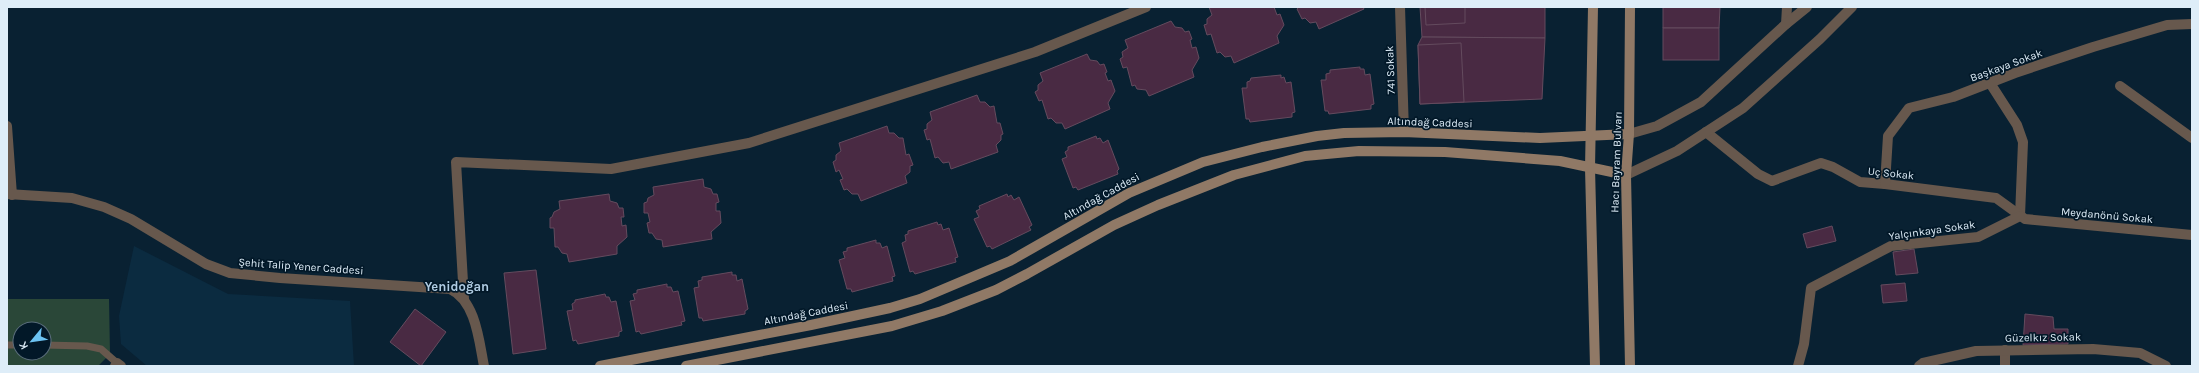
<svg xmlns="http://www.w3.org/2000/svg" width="2199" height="373" viewBox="0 0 2199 373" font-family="Karla,sans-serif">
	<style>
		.built { fill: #0b2b40 }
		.green { fill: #2a4738; fill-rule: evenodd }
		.building { fill: #492a43; stroke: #644b5e }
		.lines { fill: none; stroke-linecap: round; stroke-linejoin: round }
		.service { stroke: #67584d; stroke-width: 7 }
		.minor { stroke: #67584d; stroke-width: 10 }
		.tertiary { stroke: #67584d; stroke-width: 10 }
		.secondary { stroke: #907966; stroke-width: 10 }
		.labels { text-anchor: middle; stroke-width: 3.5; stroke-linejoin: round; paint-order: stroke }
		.street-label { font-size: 11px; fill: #deedf8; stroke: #021828 }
		.quarter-label { font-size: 13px; font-weight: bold; fill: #b0cce3; stroke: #021828 }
	</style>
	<rect width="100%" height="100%" fill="#092132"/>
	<polygon class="built" points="134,246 228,294 350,301 354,366 147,366 121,344 119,316"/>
	<path class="green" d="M7,299H109L110,354L98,366H7ZM20,329H44V353H20Z"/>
	<g class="building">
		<polygon points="1209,7 1274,7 1277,15 1280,14 1284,25 1277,36 1279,43 1234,63 1231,56 1225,57 1220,52 1217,53 1211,34 1207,35 1204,25 1207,24 1207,19 1212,15"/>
		<polygon points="1299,7 1363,7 1364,9 1319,29 1316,22 1310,23 1305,18 1302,19 1297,9"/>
		<polygon points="1420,7 1545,7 1545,38 1422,37"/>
		<polygon points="1425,7 1465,7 1465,23 1426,25"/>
		<polygon points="1663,7 1720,7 1719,28 1663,28"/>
		<polygon points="1171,21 1175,27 1182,28 1185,32 1189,31 1192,39 1190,40 1192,48 1196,47 1199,58 1192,70 1194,77 1149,96 1146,90 1137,89 1135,85 1132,86 1127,67 1123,68 1120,59 1123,57 1122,52 1128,48 1125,40"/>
		<rect x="1663" y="28" width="56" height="32"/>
		<polygon points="1422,37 1545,38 1542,99 1420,104 1418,45"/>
		<polygon points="1461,43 1464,102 1420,104 1418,45"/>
		<polygon points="1087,54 1090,60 1097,61 1100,65 1104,64 1107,72 1105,73 1108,81 1111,80 1115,91 1108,103 1110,109 1065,129 1062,123 1056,123 1051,118 1048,119 1042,100 1039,101 1035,92 1038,90 1038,85 1043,81 1040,73"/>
		<polygon points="1360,67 1360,69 1364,69 1365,75 1370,74 1374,104 1371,105 1371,109 1329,114 1328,111 1325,111 1321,80 1326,80 1326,74 1330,73 1330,70"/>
		<polygon points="1281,75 1281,78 1284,77 1286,83 1291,82 1295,112 1292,113 1292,117 1250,122 1249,119 1246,119 1242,88 1247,88 1247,82 1250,81 1251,78"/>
		<polygon points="977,95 980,102 985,102 990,107 994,106 997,123 1000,123 1003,134 1001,135 1001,140 996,145 998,152 951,169 949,162 943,163 938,157 935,158 930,139 927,140 924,130 927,129 927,124 932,120 930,112"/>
		<polygon points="887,126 889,133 894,133 899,138 903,138 906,155 909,154 913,165 910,166 910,172 905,176 907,183 861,201 858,194 852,194 847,189 844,190 840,180 843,179 839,170 836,172 833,162 836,160 836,155 841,151 839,143"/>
		<polygon points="1096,136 1097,139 1100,138 1103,143 1108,140 1119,169 1117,171 1118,174 1078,190 1076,187 1073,188 1062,159 1067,157 1065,152 1068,150 1068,147"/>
		<polygon points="703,179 704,187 711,189 713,194 717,194 719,202 716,203 716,211 720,211 721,223 711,232 712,239 663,247 662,240 656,239 652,233 649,233 647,223 650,222 648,213 644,213 644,203 647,202 648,198 654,195 653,187"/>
		<polygon points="609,194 610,201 617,203 619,208 623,208 624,217 621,217 622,226 626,225 627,237 617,246 617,254 569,262 567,254 562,253 558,247 555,247 554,228 550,228 550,218 552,217 554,212 560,209 559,201"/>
		<polygon points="1007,194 1008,197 1011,195 1014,200 1019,197 1032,225 1029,227 1031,230 992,249 990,246 987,247 974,219 979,217 976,211 980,209 979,206"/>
		<polygon points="937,222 938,225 941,224 943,230 949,228 958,257 955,258 956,262 915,274 913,271 910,272 902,243 906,241 905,235 908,234 908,231"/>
		<polygon points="1832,226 1836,241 1807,248 1803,234"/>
		<polygon points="876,240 876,243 880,243 882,248 887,246 895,276 892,277 893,281 852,292 851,289 847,289 839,260 845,258 843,252 847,251 847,248"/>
		<polygon points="1914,249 1918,273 1896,275 1893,252"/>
		<polygon points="536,270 546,349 513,354 504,273"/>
		<polygon points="732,272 732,275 736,275 737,281 742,279 748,309 745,311 745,314 703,321 702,318 699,318 694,288 699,287 698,281 702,280 702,277"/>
		<polygon points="1905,283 1907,301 1883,303 1881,285"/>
		<polygon points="667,284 667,287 671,287 673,292 678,291 685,321 681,322 682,325 641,334 639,331 636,332 630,301 635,300 633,294 637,293 637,290"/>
		<polygon points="605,294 606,297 609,297 611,302 616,301 622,331 619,332 619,336 578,344 576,340 573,341 567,311 573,310 572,304 575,302 575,300"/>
		<polygon points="415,309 446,332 421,366 390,342"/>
		<polygon points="2025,314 2053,317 2054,329 2068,329 2068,344 2023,345"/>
	</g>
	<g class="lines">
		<g class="service">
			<polyline points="7,345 20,345"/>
			<polyline points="44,345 87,346 101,349 117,363"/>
		</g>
		<g class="minor">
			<polyline points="1786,24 1787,7"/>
			<polyline points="1990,83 2017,125 2023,142 2020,216"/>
			<polyline points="2120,86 2192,138"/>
			<polyline points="7,126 12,195"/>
			<polyline points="1706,132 1758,174 1772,181 1821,163 1833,167 1860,182 1885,184 1996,198 2025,219 2192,235"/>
			<polyline points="1885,184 1888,136 1909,108 1953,97 2015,73 2093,47 2167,25 2192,24"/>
			<polyline points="464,299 456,162 611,169 749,143 1035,52 1146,7"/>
			<polyline points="2005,350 2005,366"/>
			<polyline points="115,366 117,363 121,366"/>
			<polyline points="1798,366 1804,344 1811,288 1891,246 1978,237 2020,216"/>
			<polyline points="1919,366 1923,363 1976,351 2093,349 2140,353 2166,366"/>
		</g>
		<g class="tertiary">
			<polyline points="1400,7 1404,132"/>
			<polyline points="1629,134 1657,126 1701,102 1786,24 1807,7"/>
			<polyline points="1626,175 1677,151 1743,108 1820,39 1852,7"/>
			<path d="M7,194L72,198L104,207L131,219L206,264L230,273L280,278L450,289C476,301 479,341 484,366"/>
		</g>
		<g class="secondary">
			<polyline points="1593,7 1590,168 1595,366"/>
			<polyline points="1630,7 1629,134 1626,175 1630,366"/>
			<polyline points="600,366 811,325 890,308 920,299 1010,261 1129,193 1203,162 1262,147 1317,136 1344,133 1404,132 1540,138 1629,134"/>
			<polyline points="686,366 892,326 942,311 996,290 1027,274 1114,225 1158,205 1234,175 1305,156 1359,151 1445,152 1560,161 1626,175"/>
		</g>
	</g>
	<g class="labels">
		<g class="street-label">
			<text transform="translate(2006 65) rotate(-20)" y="4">Başkaya Sokak</text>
			<text transform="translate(1390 70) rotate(-92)" y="4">741 Sokak</text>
			<text transform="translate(1430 122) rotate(2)" y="4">Altındağ Caddesi</text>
			<text transform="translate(1616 162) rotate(-88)" y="4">Hacı Bayram Bulvarı</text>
			<text transform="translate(1891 173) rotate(6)" y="4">Uç Sokak</text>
			<text transform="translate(1101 196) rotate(-29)" y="4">Altındağ Caddesi</text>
			<text transform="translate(2107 215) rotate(5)" y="4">Meydanönü Sokak</text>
			<text transform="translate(1932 230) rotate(-8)" y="4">Yalçınkaya Sokak</text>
			<text transform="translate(301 266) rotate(4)" y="4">Şehit Talip Yener Caddesi</text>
			<text transform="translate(806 313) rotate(-11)" y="4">Altındağ Caddesi</text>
			<text transform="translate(2043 337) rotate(-1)" y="4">Güzelkız Sokak</text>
		</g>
		<g class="quarter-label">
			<text x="457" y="291">Yenidoğan</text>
		</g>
	</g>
	<rect width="2199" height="373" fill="none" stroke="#deedf8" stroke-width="16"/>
	<g transform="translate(32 341) rotate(241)"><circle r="19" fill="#021828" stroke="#5a6d7b"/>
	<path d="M0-3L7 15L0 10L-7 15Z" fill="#6cc3f2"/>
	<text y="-6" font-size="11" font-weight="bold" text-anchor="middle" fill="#deedf8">K</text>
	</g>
</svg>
